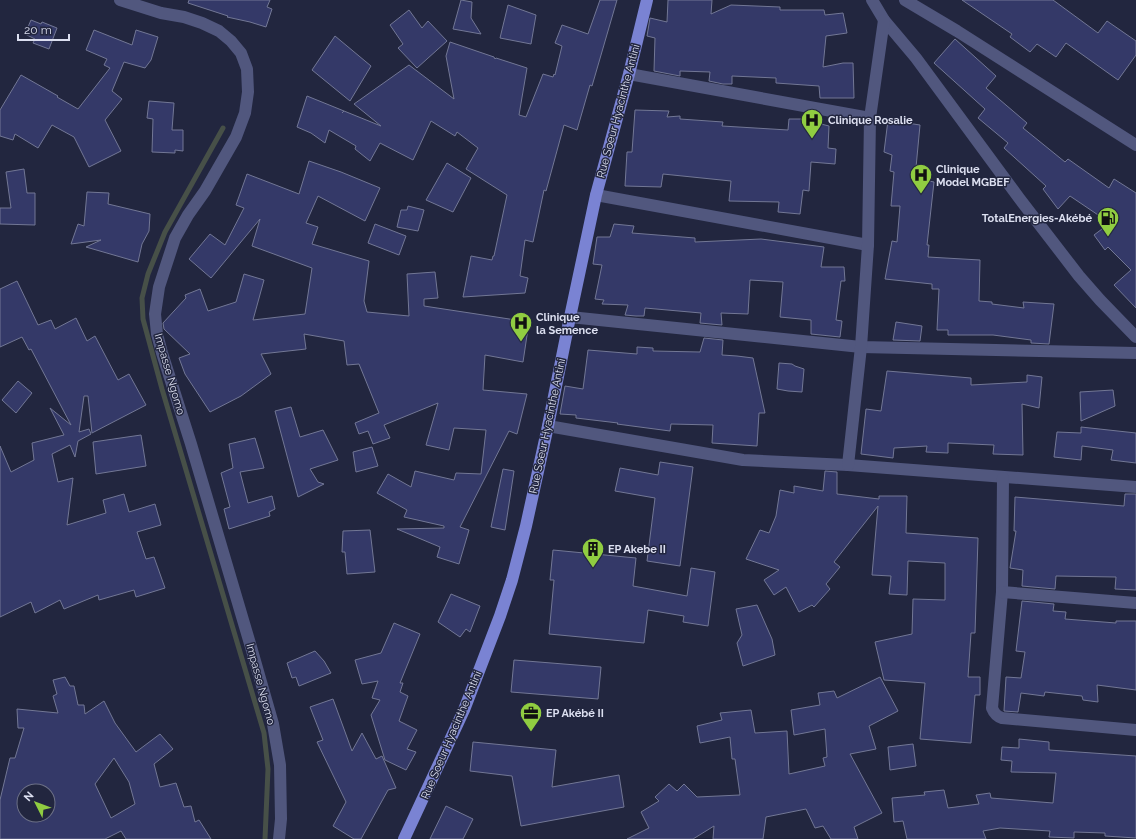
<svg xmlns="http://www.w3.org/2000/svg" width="1136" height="839" viewBox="0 0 1136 839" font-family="Raleway,sans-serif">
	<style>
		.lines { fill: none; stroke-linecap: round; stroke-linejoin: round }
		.stream { stroke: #475048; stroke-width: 5 }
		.building { fill: #343968; stroke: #727795; fill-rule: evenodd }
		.minor { stroke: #51577e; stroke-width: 12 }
		.major { stroke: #7a83d3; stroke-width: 12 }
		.labels { text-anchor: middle; stroke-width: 3; stroke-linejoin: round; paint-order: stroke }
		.street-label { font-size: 11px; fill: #dcdff0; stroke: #22263f }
		.poi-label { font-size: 11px; font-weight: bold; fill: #dcdff0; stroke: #22263f; text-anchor: start }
	</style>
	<rect width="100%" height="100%" fill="#22263f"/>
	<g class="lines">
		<polyline class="stream" points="223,128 165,232 148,274 142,298 143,319 162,389 264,733 268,769 265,839"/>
	</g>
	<g class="building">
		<polygon points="189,0 270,0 267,7 272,9 266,27 250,22 227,17 228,16 188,3"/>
		<polygon points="461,0 472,2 471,18 481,34 453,29"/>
		<polygon points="600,0 617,0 592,86 590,85 577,130 564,125 546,191 544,190 533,242 525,240 520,276 528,278 525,293 463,297 471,256 492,260 493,256 494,256 507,195 466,169 478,148 457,132 455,136 431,121 413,160 380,143 370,161 355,149 356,146 329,130 325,143 311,133 297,127 307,96 344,111 342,113 344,111 381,126 354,104 409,65 454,99 446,56 450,42 494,57 495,59 496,58 527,68 519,115 526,117 543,74 553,77 554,74 555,75 562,46 555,43 562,25 588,34"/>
		<polygon points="668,0 712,0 711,14 731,5 780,7 780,10 824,10 825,15 843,13 847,33 826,36 823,67 843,63 853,63 854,98 820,98 819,86 776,83 776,78 732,76 732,84 723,84 709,81 710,72 680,71 680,76 654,71 655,38 647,36 650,18 667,22"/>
		<polygon points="962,0 1053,0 1098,33 1107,21 1136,41 1136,55 1118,80 1066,43 1056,57 1037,44 1030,52 1010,37 1012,34"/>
		<polygon points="508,5 536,15 531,44 500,38"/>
		<polygon points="409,10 422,28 428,21 447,41 417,68 398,48 403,44 390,25"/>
		<polygon points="31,20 41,24 42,22 57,28 49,49 33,43 35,39 25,34"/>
		<polygon points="94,30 132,45 136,30 158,37 151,60 145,68 124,62 112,91 122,99 105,120 121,151 89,167 74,137 52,125 38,148 15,134 13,140 0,136 0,110 21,75 58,96 57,97 78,109 110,68 104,65 107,59 86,50"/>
		<polygon points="335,36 371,66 350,101 312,70"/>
		<polygon points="955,39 996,76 986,88 1027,123 1023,128 1065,162 1068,159 1109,188 1114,179 1136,193 1136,308 1114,285 1131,270 1108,247 1105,250 1094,235 1110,223 1070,196 1058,209 1043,189 1046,186 1004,148 1008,143 978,118 985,109 934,63"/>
		<polygon points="149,101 174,103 172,130 183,130 183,151 175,150 175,153 152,152 153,119 147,118"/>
		<polygon points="635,110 669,111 667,117 680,116 680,119 723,122 722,126 788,130 789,119 821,119 821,124 829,126 828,148 836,149 835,164 811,162 809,191 803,190 800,214 778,212 779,202 729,201 731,181 663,174 661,187 625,186 627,152 632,152"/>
		<polygon points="888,120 920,125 915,178 934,182 927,245 929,245 928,257 980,260 979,301 992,302 992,304 1024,308 1023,302 1054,304 1049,344 1031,343 1031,340 993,335 948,335 948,330 937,330 939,289 932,289 932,284 885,279 892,241 897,242 900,206 891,206 894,172 890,171 892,155 884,152"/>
		<polygon points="309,161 341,172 380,188 365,221 318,196 306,223 318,227 312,244 369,261 364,301 367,312 409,316 407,274 435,272 438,298 424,299 424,306 529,322 523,362 485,355 483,390 527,394 517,434 509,431 460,527 469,530 459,564 437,557 440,547 397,529 444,528 444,526 404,517 407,510 377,493 388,474 411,487 415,471 454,480 456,473 481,474 486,430 454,428 449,450 426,445 438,403 384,425 390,438 373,444 368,431 359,434 355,423 379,413 359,364 347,365 344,341 304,334 306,349 261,354 271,374 241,396 210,412 185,374 179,358 190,354 164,329 163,323 186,298 185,295 200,289 208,311 236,302 244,274 264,280 253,320 305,314 312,268 252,246 260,219 211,278 189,259 210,234 225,245 244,208 236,205 247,174 299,194"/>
		<polygon points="447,163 471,178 453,212 426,200"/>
		<polygon points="24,169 27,193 35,193 35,225 0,224 0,208 11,208 6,172"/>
		<polygon points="87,192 109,193 108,204 150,214 149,231 142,244 138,262 86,247 101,240 71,244 78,224 84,226"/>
		<polygon points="408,206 424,210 418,231 397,227 401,210 407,210"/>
		<polygon points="375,224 406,236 399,255 368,243"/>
		<polygon points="614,224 634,226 632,233 695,238 695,242 761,239 824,247 821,267 844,267 845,281 841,281 836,320 842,321 840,337 811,334 811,320 780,317 783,282 750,280 748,314 721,313 722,325 700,323 701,313 645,308 644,316 636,316 625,315 628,305 602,304 604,300 595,299 602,265 593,264 597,237 610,237"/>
		<polygon points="17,281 38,325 51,320 55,329 76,318 87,341 95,336 118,380 129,374 146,405 92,433 88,396 84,396 79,432 89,429 91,434 78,441 75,457 70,445 52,454 58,482 73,478 67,525 106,513 103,500 124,494 129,512 155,504 161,525 137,532 146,559 154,557 165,588 136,597 134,590 99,600 98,595 64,609 60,600 35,613 31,602 0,617 0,446 11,472 34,460 32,443 64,435 50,408 71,425 31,349 29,350 22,337 0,347 0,289"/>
		<polygon points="896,322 922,326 920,341 893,340"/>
		<polygon points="704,338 723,340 722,355 737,356 753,358 765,413 759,413 757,446 712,443 713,425 671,424 670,431 617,424 618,423 576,418 576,415 560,414 565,386 583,389 588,350 637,354 637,347 653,348 653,351 700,352"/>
		<polygon points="779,363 792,364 795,366 804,369 802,392 788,391 777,389"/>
		<polygon points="887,371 971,378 971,385 1027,382 1027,375 1042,377 1039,408 1022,404 1023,455 993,454 994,445 948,443 948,453 926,452 927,446 894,448 893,458 861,454 866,409 881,411"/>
		<polygon points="18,381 32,393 16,413 2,400"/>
		<polygon points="1113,390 1115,406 1081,421 1080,392"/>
		<polygon points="291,407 300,437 323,430 338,460 310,469 318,482 324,484 298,497 275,411"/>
		<polygon points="1081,427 1136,433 1136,463 1111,460 1113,450 1082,446 1081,460 1054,457 1057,432 1081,433"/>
		<polygon points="141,435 146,466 96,474 93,442"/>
		<polygon points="255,438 264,468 240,472 248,503 272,496 275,509 269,512 270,516 229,529 224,509 230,507 221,473 233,468 229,444"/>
		<polygon points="372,447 378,466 356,472 353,452"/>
		<polygon points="660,462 693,467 680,566 647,561 655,498 615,491 620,468 658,475"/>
		<polygon points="503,469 514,471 505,530 491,527"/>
		<polygon points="825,471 837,472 837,494 879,499 879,496 907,496 906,533 978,538 975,633 971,633 968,677 980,677 980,695 975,695 971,743 920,739 925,683 884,680 875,642 912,634 913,599 945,600 945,563 908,561 907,595 889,594 891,576 872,575 878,506 834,562 840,567 826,584 830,589 814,607 812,605 799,612 786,587 774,595 764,580 779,570 746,559 760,530 769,533 776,516 780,490 794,493 794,486 823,491"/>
		<polygon points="1125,494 1136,494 1136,590 1115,589 1116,577 1056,576 1055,589 1022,586 1023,570 1010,568 1016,531 1014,531 1015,497 1124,506"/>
		<polygon points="370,530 375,572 347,574 345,552 342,552 343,531"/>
		<polygon points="553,550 636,558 633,586 687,596 691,568 715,572 708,626 683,622 684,616 648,610 644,643 549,634 554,580 550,580"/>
		<polygon points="451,594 480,606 470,632 466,629 460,637 438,622"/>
		<polygon points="1022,601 1054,604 1053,611 1066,612 1065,619 1116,623 1116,621 1136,621 1136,690 1097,685 1098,702 1083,700 1082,696 1045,692 1044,696 1021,693 1018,712 1004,711 1006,677 1021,678 1025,652 1016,651"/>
		<polygon points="757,605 772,639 775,655 743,666 737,643 742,635 736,609"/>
		<polygon points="394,623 420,634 400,683 403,683 400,692 408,696 399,721 417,730 407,749 416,752 406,770 385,760 371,715 380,700 372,698 378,681 362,684 355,660 381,653"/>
		<polygon points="315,651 324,661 331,673 299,686 296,677 292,678 287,663"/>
		<polygon points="514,660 601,667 598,699 511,692"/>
		<path d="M65,677L70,686H74L78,705H84L85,714L104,701L115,723L136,752L160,734L173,749L154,764L160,787L176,783L184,807L191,806L195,822L199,820L211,839H126L121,831L105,839H0V800L10,758H15L24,728H18L17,709L58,713L53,696L57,694L53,680ZM114,758L129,782L135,804L111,818L95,784ZM24,791H48V815H24Z"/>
		<polygon points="880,677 898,711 869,726 876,749 850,754 882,813 854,827 858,839 831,839 823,826 815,828 806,809 766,817 763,839 713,839 714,826 693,839 627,839 649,828 641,812 659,801 655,797 669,784 677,791 684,784 697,797 740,795 735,759 732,759 730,737 700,743 697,726 722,720 720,713 751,710 755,733 787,731 789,774 825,766 823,758 827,757 825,729 794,735 791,710 820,705 818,693 834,691 837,698"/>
		<polygon points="333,699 352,751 362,733 376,759 382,756 396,788 388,790 361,839 354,839 333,826 346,802 317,742 323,740 310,707"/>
		<polygon points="1019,739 1049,742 1049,750 1136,756 1136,838 1105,836 1105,833 1074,832 1074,838 1049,837 1050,831 1000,828 983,831 986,839 907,839 903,821 894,822 892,798 925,795 924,792 944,790 948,808 979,804 976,795 990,793 991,798 1053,803 1056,773 1011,772 1012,761 1001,760 1002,747 1019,748"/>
		<polygon points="473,742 556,750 552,787 619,775 624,807 521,826 512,776 470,771"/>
		<polygon points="913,744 916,766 890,770 888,747"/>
		<polygon points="446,806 473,819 463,839 430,839"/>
	</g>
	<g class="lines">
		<g class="minor">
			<polyline points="120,0 161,13 184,17 202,23 219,31 231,41 241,53 247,69 248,92 245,113 236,137 205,191 188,215 175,238 159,287 155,314 157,334 162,353 191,444 251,647 273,724 280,765 281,819 279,839"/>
			<polyline points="872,0 884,20 916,58 1019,198 1079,276 1100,300 1136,337"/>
			<polyline points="905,0 957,31 1136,145"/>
			<polyline points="629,74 870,118"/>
			<polyline points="596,195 868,245"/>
			<polyline points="570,317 861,347 1136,353"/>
			<polyline points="548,426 743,460 848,465 1136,487"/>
			<polyline points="848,465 861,347 868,245 870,118 884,20"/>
			<path d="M1003,478L1002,592L992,708C994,713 996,716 1002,718L1136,730"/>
			<polyline points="1002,592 1136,603"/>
		</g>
		<polyline class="major" points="404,839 464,710 500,616 512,580 526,526 548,426 570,317 596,195 629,74 647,0"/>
	</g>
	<defs>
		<g id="hospital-pin" transform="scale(1.15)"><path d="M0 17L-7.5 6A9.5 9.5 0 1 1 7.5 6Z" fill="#90cd41" stroke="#22263f"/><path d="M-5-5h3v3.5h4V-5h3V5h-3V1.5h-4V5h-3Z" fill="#111"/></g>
		<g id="fuel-pin" transform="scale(1.15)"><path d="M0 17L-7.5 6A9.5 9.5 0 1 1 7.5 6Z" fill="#90cd41" stroke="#22263f"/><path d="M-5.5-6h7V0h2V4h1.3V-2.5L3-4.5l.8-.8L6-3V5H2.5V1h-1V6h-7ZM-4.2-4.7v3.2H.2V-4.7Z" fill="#111"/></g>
		<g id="building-pin" transform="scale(1.15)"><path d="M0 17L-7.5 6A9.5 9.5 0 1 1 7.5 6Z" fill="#90cd41" stroke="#22263f"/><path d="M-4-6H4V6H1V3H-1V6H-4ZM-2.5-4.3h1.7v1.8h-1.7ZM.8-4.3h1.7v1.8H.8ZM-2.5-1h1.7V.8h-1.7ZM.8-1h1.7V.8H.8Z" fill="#111"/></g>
		<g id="office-pin" transform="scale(1.15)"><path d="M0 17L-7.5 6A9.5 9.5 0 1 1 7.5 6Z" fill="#90cd41" stroke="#22263f"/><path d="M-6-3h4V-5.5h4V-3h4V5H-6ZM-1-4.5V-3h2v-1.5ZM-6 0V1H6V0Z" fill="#111"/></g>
	</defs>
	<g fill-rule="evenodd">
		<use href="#hospital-pin" x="812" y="120"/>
		<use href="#hospital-pin" x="921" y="175"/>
		<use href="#fuel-pin" x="1108" y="218"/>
		<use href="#hospital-pin" x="521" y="323"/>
		<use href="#building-pin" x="593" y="549"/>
		<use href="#office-pin" x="531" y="713"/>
	</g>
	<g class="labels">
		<g class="street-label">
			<text transform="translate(618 111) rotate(-75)" y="4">Rue Soeur Hyacinthe Antini</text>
			<text transform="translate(170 374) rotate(74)" y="4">Impasse Ngomo</text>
			<text transform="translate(547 426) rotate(-78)" y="4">Rue Soeur Hyacinthe Antini</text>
			<text transform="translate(261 684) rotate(75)" y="4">Impasse Ngomo</text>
			<text transform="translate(451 735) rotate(-67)" y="4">Rue Soeur Hyacinthe Antini</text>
		</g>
		<g class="poi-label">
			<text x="828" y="124">Clinique Rosalie</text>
			<text x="936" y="173">Clinique<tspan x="936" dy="13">Model MGBEF</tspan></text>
			<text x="1092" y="222" text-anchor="end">TotalEnergies-Akébé</text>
			<text x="536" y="321">Clinique<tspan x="536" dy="13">la Semence</tspan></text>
			<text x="608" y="553">EP Akebe II</text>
			<text x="546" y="717">EP Akébé II</text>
		</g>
	</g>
	<g transform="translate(36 803) rotate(312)"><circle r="19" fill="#22263f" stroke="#6c7086"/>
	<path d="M0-3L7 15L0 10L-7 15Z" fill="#90cd41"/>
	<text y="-6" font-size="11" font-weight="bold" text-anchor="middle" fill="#dcdff0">N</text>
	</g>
	<path d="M18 34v6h51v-6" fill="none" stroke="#dcdff0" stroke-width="2"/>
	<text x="24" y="34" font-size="12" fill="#dcdff0" stroke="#22263f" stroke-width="3" paint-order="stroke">20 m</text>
</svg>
